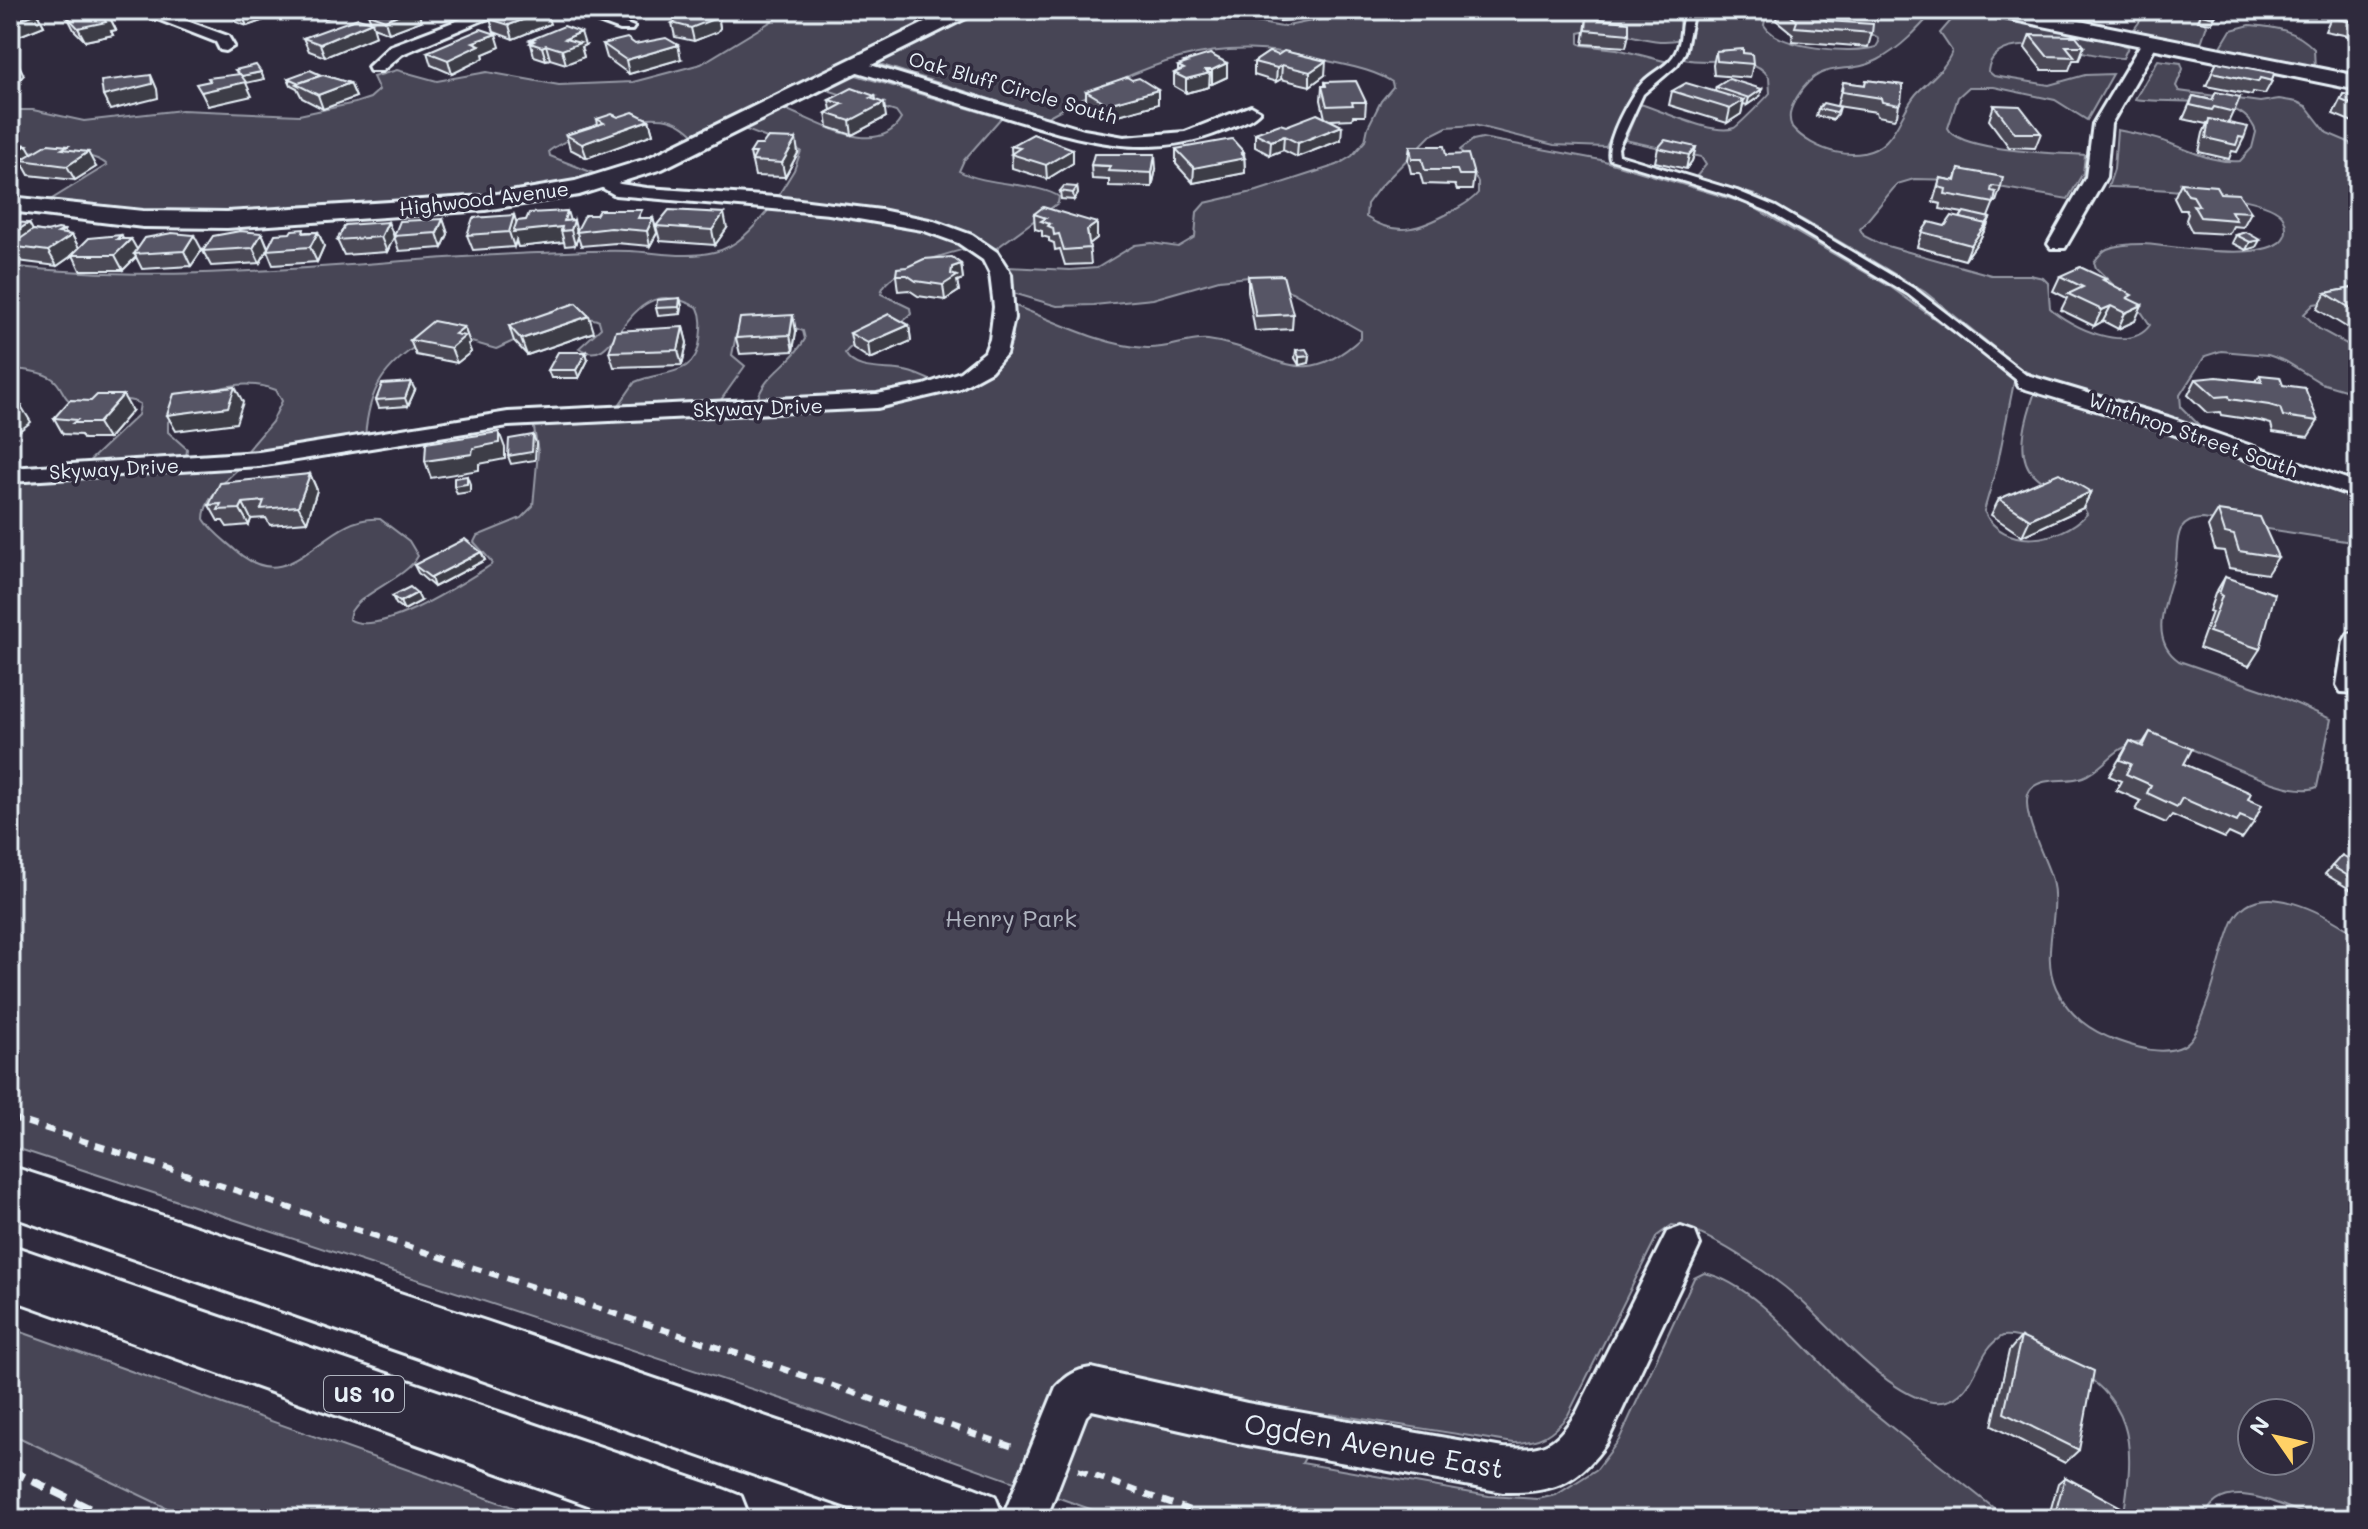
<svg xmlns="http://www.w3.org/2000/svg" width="2368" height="1529" viewBox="0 0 2368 1529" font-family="Mali,sans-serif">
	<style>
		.built { fill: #3b3749 }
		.green { fill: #464455; stroke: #979aa6; stroke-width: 2; fill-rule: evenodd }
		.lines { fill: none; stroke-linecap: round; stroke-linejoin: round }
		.service-casing { stroke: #e8f1f8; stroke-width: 6 }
		.minor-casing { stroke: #e8f1f8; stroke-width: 6 }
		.tertiary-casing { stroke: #e8f1f8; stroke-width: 6 }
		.trunk-casing { stroke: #e8f1f8; stroke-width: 6 }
		.path { stroke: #e8f1f8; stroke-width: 6; stroke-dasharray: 10 8; stroke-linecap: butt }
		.service { fill: #2f2a3d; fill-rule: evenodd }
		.minor { fill: #2f2a3d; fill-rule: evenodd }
		.tertiary { fill: #2f2a3d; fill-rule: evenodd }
		.trunk { fill: #2f2a3d; fill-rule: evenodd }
		.rail { stroke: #e8f1f8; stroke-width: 8; stroke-dasharray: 16 8; stroke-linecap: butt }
		.wall { fill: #4b4957; stroke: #e8f1f8; stroke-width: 2 }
		.shaded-wall { fill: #3d3c47; stroke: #e8f1f8; stroke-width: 2 }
		.building { fill: #575565; stroke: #e8f1f8; stroke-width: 2 }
		.labels { text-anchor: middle; stroke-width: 7; stroke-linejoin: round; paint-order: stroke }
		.far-street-label { font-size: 20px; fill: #e8f1f8; stroke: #2f2a3d }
		.shield { fill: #2f2a3d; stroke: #b0b5c0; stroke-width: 2 }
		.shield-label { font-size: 22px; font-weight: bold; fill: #e8f1f8 }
		.park-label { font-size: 24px; fill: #afb4bf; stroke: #2f2a3d }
		.near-street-label { font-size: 28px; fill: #e8f1f8; stroke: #2f2a3d }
	</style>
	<rect width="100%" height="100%" fill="#2f2a3d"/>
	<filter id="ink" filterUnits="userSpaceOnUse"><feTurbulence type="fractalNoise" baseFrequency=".0125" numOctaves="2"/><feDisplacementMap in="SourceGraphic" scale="16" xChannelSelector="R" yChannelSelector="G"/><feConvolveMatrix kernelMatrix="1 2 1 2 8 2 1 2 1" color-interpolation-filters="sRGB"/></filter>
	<g filter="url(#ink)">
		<polygon class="built" points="10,1433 24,1440 190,1519 10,1519"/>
		<g class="green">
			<path d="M790,10H954L696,137C686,126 673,118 658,118C631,116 571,135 549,151L550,156L601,176L492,196L270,213H152L47,202L107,165C90,149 34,152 10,151V110H33L84,121L182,110L299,115L355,103L370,98L379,90L373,77L397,70L437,81L487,72L559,85L633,82L701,64Z"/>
			<path d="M979,10H1174L1209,13L1235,10L1255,22L1282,27L1322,19L1342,10H1684L1679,19L1680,39C1646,48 1612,22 1579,33V43L1582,45L1617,49L1668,62L1634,88L1606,147L1554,145L1474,125L1447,127L1431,135L1379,188L1367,204L1366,217C1397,238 1422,228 1451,212C1461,206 1471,202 1478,193V182L1460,150L1473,140L1482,138L1601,160L1748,204L1892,288L2015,377L1998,462L1984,511C2003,552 2061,542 2087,514L2083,506C2067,497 2047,488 2034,475C2013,455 2028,412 2036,389L2110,411L2352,498L2356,508L2352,542L2203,519C2194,519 2186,521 2181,529C2175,540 2178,555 2175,567C2168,598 2146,638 2179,661L2272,693L2331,719L2317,787C2291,800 2210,754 2180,745C2167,741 2152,741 2138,743C2114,746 2105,768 2083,777C2068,783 2042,776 2031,789C2016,806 2047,860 2052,880C2061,916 2040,952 2056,988C2069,1016 2090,1031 2118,1041C2138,1048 2163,1056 2183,1046C2194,1040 2198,1027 2202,1016C2215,987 2220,954 2232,924C2253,871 2329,916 2358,936V1519C2346,1519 2332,1521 2320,1519C2289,1511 2221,1469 2204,1519H2123C2136,1439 2134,1401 2060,1358C2043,1348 2023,1334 2003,1336C1977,1348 1978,1389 1950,1400C1906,1418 1829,1324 1798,1298C1772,1275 1705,1229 1672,1225L1657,1236L1568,1415C1552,1435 1540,1442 1514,1443L1331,1414L1302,1463L1489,1496L1538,1499L1556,1495L1597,1469L1619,1440L1694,1278L1704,1273C1757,1283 1814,1361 1854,1396C1903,1439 1957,1477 2007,1519H1118L785,1400L10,1146V481L241,466C227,480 204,497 204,519C211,531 224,540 235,550C294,603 322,513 380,519L409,541L418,556C405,581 350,595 349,619C378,639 464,582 491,565L492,562L474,542L477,536L521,518L533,506L538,452L533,422L891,404C923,398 994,380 1009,349C1015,336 1013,319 1013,305C1055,321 1102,346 1147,348C1168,349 1190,338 1208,340C1273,348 1298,396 1361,338V331L1292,292L1249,277L1219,280L1153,299L1094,305L1057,306L1013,293L1008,267L1070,270L1097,268L1135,245L1152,243L1178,247L1195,237L1197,212L1205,203L1257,191L1337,165L1352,156L1365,141L1368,127L1381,101L1393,87L1392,82C1374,70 1349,66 1328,61C1212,31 1147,63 1047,117L879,64L887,55ZM2252,1413H2300V1461H2252Z"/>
			<path d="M1696,10H1773L1766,16L1764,25C1778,49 1851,54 1876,47L1879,42L1877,37L1844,19L1838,10H1935C1918,29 1901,48 1878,60C1845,77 1822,56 1797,97C1791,107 1787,116 1792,127C1811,150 1861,167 1886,141C1899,128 1904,108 1916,94C1928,81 1946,69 1952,51L1940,33L1960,10L2106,38L2128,47L2123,58C2094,59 1993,22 1988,71L1994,76L2049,85L2085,75L2113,74L2087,120L2055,100L1994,87H1969L1958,97L1948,128C1959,152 2059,153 2085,155L2083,173L2068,199L1959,180L1914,179L1897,184L1860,229L1864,236L1880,244L1991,275H2030L2043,278L2048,283L2050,308C2070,327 2129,355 2150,325L2142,313L2096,268L2094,262C2098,257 2101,252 2107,249C2117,245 2132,244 2143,244C2164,244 2305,273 2284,219C2274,192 2137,188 2108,187L2114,169L2117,130C2133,133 2150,136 2166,142C2191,151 2212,163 2240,161L2252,148L2256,132C2243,91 2170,105 2135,99L2158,60L2181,63L2183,69L2176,86L2179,91L2260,102L2279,99L2297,102L2306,106L2327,133L2358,146V209L2352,211L2351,216L2358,223V297L2314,304L2304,314L2319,329L2358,350V394L2321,383L2285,361L2268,355L2221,351L2205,356L2180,395L2181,407L2207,433L2042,380L2021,369L1925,292L1805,221L1755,195L1696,177L1706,165L1701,157L1625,140L1640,104C1661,110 1714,136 1734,128C1737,127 1767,97 1770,93L1769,77C1750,50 1712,66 1684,59C1694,41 1688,25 1696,10Z"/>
			<path d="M2148,10C2168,10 2200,3 2207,25L2200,46L2132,32Z"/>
			<path d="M2250,25C2276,27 2296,30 2314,49L2315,69L2219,50L2231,30Z"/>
			<path d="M856,75L1001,118L964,160L959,171C985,186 1042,183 1059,197L1058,203L994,250C939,205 843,208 775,201L794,170L801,151L741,128L782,108C813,119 877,161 901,119L896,112L821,88Z"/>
			<path d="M770,208L882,219L933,230L969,248C947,254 884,269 881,294L910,308L911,314C893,334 861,333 845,353C855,373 886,367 905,371C916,373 926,378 936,383L881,395L757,402C763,374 792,364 805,339L803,331L795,328L740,332L736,335L732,355L745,366L718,404L617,408L635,382C662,370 696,378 700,340C701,329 703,318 698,308C623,265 622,376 579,348L601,328L599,321C576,309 519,339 496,349L468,341L425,340C383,367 369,388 365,437L244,455L272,422L282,401L276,390C238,376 194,391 168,422V432L187,449L186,459L85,465L138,415L140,404C122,393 98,409 78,405C63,402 63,386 53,379C41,371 24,370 10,369V266C187,287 361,260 538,253C568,252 599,250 629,251C656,252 687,259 714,252C738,247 755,226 770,208Z"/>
			<polygon points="10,1328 546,1519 190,1519 10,1433"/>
		</g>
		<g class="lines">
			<g class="service-casing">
				<path id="service" d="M1686,10H1694L1685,52L1677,65L1643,94L1618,148L1619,155L1737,191L1776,207L1916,290L2031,379V385H2023L1908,294L1768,211L1729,195L1610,159C1605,141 1630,95 1644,81C1654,71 1669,66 1676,52C1683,39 1679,24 1686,10Z"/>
			</g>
			<g class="minor-casing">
				<g id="minor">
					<polygon points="134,10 157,10 228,36 234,46 226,51 220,50 216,42"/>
					<polygon points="485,10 507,10 402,54 382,71 370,71 368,67 390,46"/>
					<polygon points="566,10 590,10 634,27 632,30 620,30"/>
					<polygon points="2150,37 2158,42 2111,124 2106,177 2065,248 2051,248 2048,244 2086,177 2093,124 2142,42"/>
					<path d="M854,60L1084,130L1124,137L1185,132L1251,106L1260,111C1251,121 1235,126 1222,131C1142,164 1068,136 989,112C942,98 895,83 848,69L846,65Z"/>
					<polygon points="602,176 620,184 647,188 776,197 881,210 934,221 972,235 997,252 1011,274 1014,318 1006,354 991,371 958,389 877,408 508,426 259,466 10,482 10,468 259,452 508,412 877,394 924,385 960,372 985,352 990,339 994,307 990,274 983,260 958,243 922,230 829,214 615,195 592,182"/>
					<polygon points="2027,375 2168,417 2358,483 2358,498 2152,427 2019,387 2016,382 2019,377"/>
					<polygon points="2358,632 2358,693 2341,692 2337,685 2344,641 2348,634"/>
					<path d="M1681,1227L1695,1232L1700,1245L1607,1442C1578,1484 1553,1493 1503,1492L1247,1445L1092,1410L1086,1416L1046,1519H1002L1056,1387C1067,1376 1075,1370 1091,1368L1247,1403L1503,1448C1545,1450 1553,1447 1577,1412L1667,1232Z"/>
				</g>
			</g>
			<g class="tertiary-casing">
				<g id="tertiary">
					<polygon points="951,10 977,10 974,14 662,169 579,195 485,210 227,228 143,227 10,211 10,197 143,211 227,212 485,196 575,181 646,159"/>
					<polygon points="1984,10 2024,10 2358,76 2358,90 1994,16"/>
				</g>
			</g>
			<g class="trunk-casing">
				<g id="trunk">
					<polygon points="10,1166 489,1322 972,1487 995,1496 1004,1519 881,1519 10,1216"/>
					<polygon points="10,1245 718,1487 741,1496 750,1519 627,1519 10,1299"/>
				</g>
			</g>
			<g class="path">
				<polyline points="10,1117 754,1359 1016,1448"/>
				<polyline points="1078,1470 1215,1519"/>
			</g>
			<use href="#service" class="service"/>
			<use href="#minor" class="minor"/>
			<use href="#tertiary" class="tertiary"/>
			<use href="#trunk" class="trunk"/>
			<polyline class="rail" points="10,1470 111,1519"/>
		</g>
		<g class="wall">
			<polygon points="10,10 37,13 44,26 19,36 10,34"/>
			<polygon points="231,10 270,10 273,17 247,26 236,22"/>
			<polygon points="306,10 345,10 346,11 323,19 308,14"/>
			<polygon points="378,10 418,10 421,21 389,33 373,27 376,36 325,57 309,51 303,38 371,22 368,14"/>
			<polygon points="688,10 719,10 720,19 719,21 720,28 717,32 694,41 675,37 672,23 689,14"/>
			<polygon points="1271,10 1307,10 1300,11 1301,12 1301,19 1278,21 1271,12"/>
			<polygon points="1778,10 1825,10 1823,18 1827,21 1872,33 1868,47 1792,41 1793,34 1776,20"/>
			<polygon points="2212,10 2266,10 2263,17"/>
			<polygon points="2334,10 2358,14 2358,38 2325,31"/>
			<polygon points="2217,13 2212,23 2198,21 2201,14"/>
			<polygon points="67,16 109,16 116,30 111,31 113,35 85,41 74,30"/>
			<polygon points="1587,18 1629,34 1626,47 1583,44"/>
			<polygon points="490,19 550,24 513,39 494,32"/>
			<polygon points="2030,35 2084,46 2079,60 2073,60 2069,70 2042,70 2025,48"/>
			<polygon points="530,40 585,45 581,47 584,57 566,64 550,59 546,60 534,56"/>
			<polygon points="603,44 635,44 681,59 629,74 607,58"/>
			<polygon points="500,47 483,54 484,58 452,74 431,65 427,52"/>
			<polygon points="1716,51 1743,53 1753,64 1750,78 1714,75 1713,65"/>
			<polygon points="1269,52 1325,75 1310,86 1281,79 1276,82 1254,75 1254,62"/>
			<polygon points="1184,62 1227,63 1227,77 1212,84 1209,84 1209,87 1186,93 1174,86 1174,73 1178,71 1178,66 1184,64"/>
			<polygon points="2217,62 2272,81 2265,94 2253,92 2252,95 2206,86"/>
			<polygon points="321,75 350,83 356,97 323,109 302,98 297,88 291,85 288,78"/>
			<polygon points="1866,80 1903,85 1897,115 1894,119 1877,116 1876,112 1837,106 1843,82 1865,85"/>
			<polygon points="1325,82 1366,102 1365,116 1353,116 1352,119 1331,120 1341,140 1297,157 1283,150 1270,155 1255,147 1255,133 1325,118 1321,100 1322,86 1325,86"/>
			<polygon points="1716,87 1760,96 1747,105 1743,104 1741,114 1727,123 1669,105 1672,91 1715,92"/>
			<polygon points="2352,90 2358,91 2358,129 2356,129 2358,124 2333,114 2343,94 2349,95"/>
			<polygon points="1086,91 1158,104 1108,118 1086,105"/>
			<polygon points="875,96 876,100 886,117 852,135 828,127 826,113 831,110 829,100"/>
			<polygon points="2193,96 2212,100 2240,97 2228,123 2244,138 2237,152 2232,151 2229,159 2199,152 2203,133 2208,122 2206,124 2183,119"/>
			<polygon points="1994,105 2041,133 2035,148 2009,147 1989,120"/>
			<polygon points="1840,107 1838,114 1833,120 1816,116 1818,109"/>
			<polygon points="618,117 649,120 653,134 587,158 570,149 566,135 598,125 597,119"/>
			<polygon points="10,142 32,153 70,150 96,167 75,180 29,175 24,166 12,172 10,172"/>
			<polygon points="1011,146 1073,149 1073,163 1047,179 1012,168"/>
			<polygon points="1410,146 1446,155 1474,175 1472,190 1457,190 1455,185 1423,184 1420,173 1411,173 1408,160"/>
			<polygon points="1696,147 1692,161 1686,169 1655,162 1658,148"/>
			<polygon points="1176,149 1244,152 1245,173 1193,183 1176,164"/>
			<polygon points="750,153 798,153 785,177 755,176"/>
			<polygon points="1091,165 1156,169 1152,187 1109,186 1109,180 1092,179"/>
			<polygon points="1959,169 2001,187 1996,202 1994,202 1988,217 1990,218 1987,226 1980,239 1965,260 1917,247 1922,232 1945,226 1960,218 1963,213 1940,209 1941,204 1933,202 1940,178 1954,181"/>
			<polygon points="2181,183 2220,193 2251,212 2243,227 2233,226 2229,234 2192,232 2186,220 2188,214 2186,210 2180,210 2174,198"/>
			<polygon points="1077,187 1078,194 1074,200 1061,199 1060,191"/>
			<polygon points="567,211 570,221 577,230 644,218 653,218 657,233 650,246 616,243 581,246 578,237 575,245 565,246 564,242 518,247 516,240 514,247 473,250 467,235 514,215 516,222"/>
			<polygon points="1034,214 1097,223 1097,238 1089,244 1091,264 1065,265 1060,249 1055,250 1054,243 1049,241 1049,238 1042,236 1042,231 1035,229"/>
			<polygon points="443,219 448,234 442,248 399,251 394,236"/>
			<polygon points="10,222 33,230 72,235 79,248 123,239 137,250 202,250 191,266 142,269 136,257 123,270 80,270 73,255 57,266 18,261 14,254 10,254"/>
			<polygon points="388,222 394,237 387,252 344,255 337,240"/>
			<polygon points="656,226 727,228 715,245 660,241"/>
			<polygon points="306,232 318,232 324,246 317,262 273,265 267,250 260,263 211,266 203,251 262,233 268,247"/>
			<polygon points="2246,232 2256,247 2246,250 2232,243 2236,235"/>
			<polygon points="961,264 963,279 957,281 959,291 945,300 918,296 909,290 898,291 896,275"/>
			<polygon points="1248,276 1293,314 1292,329 1255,331 1248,291"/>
			<polygon points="2060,276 2105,281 2130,300 2135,321 2118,329 2103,321 2094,326 2061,310 2067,298 2053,291"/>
			<polygon points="2358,287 2358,328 2351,330 2317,309 2326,293"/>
			<polygon points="680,298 682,306 681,314 658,316 656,308"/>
			<polygon points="909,325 911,341 870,359 853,348 850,333"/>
			<polygon points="509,326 594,332 527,355 514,341"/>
			<polygon points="464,327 470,343 468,344 471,352 457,363 416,355 410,340"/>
			<polygon points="683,327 687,343 682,365 614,367 609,352"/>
			<polygon points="796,331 793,351 740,354 736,338"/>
			<polygon points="1296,350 1310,356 1309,363 1299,365 1295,358"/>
			<polygon points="586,352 588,360 579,378 551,378 548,370"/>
			<polygon points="2260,375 2283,385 2318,421 2308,437 2273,432 2271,424 2260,421 2221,415 2220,412 2207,413 2188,395 2196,379 2256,381"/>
			<polygon points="415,390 408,406 379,408 376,400"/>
			<polygon points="132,411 108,439 83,439 81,435 63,434 54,418"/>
			<polygon points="310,474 317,490 307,522 270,525 266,518 251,519 249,525 227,527 223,521 218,521 209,505"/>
			<polygon points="2091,492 2083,508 2022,536 1991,515 1999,499"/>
			<polygon points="2218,511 2278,557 2267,574 2229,568 2224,551 2215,550 2208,527"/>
			<polygon points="481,552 485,560 434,587 418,573 414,565"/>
			<polygon points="2225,577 2260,649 2249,666 2199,648 2212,612 2209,611 2215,594"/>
			<polygon points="392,596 421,601 404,610 396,604"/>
			<polygon points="2150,732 2184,764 2248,799 2254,822 2242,839 2229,833 2225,838 2172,815 2166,823 2136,810 2141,801 2116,790 2121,781 2109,776 2130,741 2141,746"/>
			<polygon points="2358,864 2358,886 2353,891 2325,874 2332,866"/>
			<polygon points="2021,1337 2079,1450 2065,1463 1992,1426 2009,1351"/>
			<polygon points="2065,1477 2118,1519 2048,1519 2058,1483"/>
		</g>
		<g class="shaded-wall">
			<polygon points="250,10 270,10 273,17 247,26 241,13"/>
			<polygon points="328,10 345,10 346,11 323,19 320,13"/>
			<polygon points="410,10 418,10 421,21 389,33 385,20"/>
			<polygon points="713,10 719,10 720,19 719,21 720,28 717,32 694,41 691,28"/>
			<polygon points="1808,10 1825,10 1822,19"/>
			<polygon points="546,11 550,24 513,39 509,25"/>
			<polygon points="1301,12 1301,19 1278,21 1279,15"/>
			<polygon points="37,13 44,26 19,36 12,23"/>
			<polygon points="109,16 116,30 111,31 113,35 85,41 78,28"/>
			<polygon points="372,22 376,36 325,57 320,44"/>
			<polygon points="581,32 585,45 581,47 584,57 566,64 562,50 565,39"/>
			<polygon points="496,34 500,47 483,54 484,58 452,74 448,60 473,42"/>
			<polygon points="546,45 550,59 546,60 542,47"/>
			<polygon points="678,45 681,59 629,74 626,60"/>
			<polygon points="17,61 24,75 10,90 10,68"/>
			<polygon points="1326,61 1325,75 1310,86 1310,72"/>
			<polygon points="1227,63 1227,77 1212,84 1212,70"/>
			<polygon points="1282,65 1281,79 1276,82 1277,68"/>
			<polygon points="261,72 264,79 246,83 252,96 208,106 201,92 240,76"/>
			<polygon points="1210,73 1209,87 1186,93 1186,79"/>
			<polygon points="151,75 157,89 158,98 110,110 103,96"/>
			<polygon points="350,83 356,97 323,109 318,95"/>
			<polygon points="1762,89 1760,96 1747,105 1749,98"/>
			<polygon points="1158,90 1158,104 1108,118 1108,104"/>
			<polygon points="875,96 877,107 884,103 886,117 852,135 850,121 870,98"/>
			<polygon points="1744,100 1741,114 1727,123 1730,109"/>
			<polygon points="649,120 653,134 587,158 582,144"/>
			<polygon points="1342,126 1341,140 1297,157 1298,143"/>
			<polygon points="1284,136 1283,150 1270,155 1271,141"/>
			<polygon points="796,139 798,153 785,177 782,163"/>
			<polygon points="27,145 35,159 21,160 24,166 12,172 10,168 10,154"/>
			<polygon points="1696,147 1692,161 1686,169 1689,155"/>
			<polygon points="1073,149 1073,163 1047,179 1046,165"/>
			<polygon points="88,152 96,167 75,180 67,166"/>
			<polygon points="1244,152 1245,173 1193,183 1194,168"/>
			<polygon points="1155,154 1156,169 1152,187 1152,173"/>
			<polygon points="1077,187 1078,194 1074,200 1073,193"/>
			<polygon points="724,213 727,228 715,245 712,230"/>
			<polygon points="514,215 519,230 562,227 561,231 564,242 518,247 516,240 514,247 509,232"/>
			<polygon points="653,218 657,233 650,246 647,231"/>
			<polygon points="1990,218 1980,239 1965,260 1971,245"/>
			<polygon points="443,219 448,234 442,248 437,233"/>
			<polygon points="574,220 578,237 575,245 571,230"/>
			<polygon points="388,222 394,237 387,252 381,237"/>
			<polygon points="29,223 37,238 10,246 10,235"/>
			<polygon points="1097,223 1097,238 1088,245 1087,230"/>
			<polygon points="64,230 68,238 72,235 80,250 57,266 48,251 58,233"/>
			<polygon points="318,232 324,246 317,262 310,247"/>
			<polygon points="262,233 268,248 260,263 253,248"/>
			<polygon points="121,235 126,244 131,239 139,253 134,254 136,257 123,270 115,255 117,239"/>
			<polygon points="194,235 202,250 191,266 184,251"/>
			<polygon points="2260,240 2256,247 2246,250 2250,242"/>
			<polygon points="961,264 963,279 957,281 959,291 945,300 943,285 951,274 952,267"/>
			<polygon points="680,298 682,306 681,314 679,307"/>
			<polygon points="2142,305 2135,321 2118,329 2125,313"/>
			<polygon points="2111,306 2103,321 2094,326 2102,310"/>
			<polygon points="793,315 796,331 793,351 790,335"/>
			<polygon points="589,316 594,332 527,355 521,339"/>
			<polygon points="2358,318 2358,328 2351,330"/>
			<polygon points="909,325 911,341 870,359 868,343"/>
			<polygon points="464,327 470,343 468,344 471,352 457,363 451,348 455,334"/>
			<polygon points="683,327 687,343 682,365 678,350"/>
			<polygon points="586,352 588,360 579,378 576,370"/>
			<polygon points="1310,356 1309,363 1299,365 1299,357"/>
			<polygon points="411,382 415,390 408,406 405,398"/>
			<polygon points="235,387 243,402 236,423 176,431 167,415"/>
			<polygon points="123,395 132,411 108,439 98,423"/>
			<polygon points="21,406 31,422 10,438 10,414"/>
			<polygon points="499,432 505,448 505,459 479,464 479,470 431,478 425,461 473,448"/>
			<polygon points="533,435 536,443 535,460 511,464 508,456"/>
			<polygon points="310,474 317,490 307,522 298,506"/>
			<polygon points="467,476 470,484 470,492 457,494 454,486"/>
			<polygon points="2091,492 2083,508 2022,536 2030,519"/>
			<polygon points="243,503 251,519 249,525 240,509"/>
			<polygon points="481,552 485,560 434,587 431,578"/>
			<polygon points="417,593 421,601 404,610 400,602"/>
		</g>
		<g class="building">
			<polygon points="10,10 21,10 37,13 12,23 10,23"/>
			<polygon points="98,10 105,10 109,16 104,18 106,22 78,28 67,16"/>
			<polygon points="233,10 250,10 241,13"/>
			<polygon points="312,10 328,10 320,13"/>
			<polygon points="378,10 410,10 385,20 368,14"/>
			<polygon points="510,10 544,10 546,11 509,25 490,19"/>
			<polygon points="688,10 713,10 718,15 714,19 691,28 672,23 689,14"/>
			<polygon points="1275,10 1300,10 1301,12 1279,15"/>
			<polygon points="1784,10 1811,10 1827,21 1873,24 1872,33 1795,27 1797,21"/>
			<polygon points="2204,10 2217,13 2215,17 2201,14"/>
			<polygon points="2334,10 2358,14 2358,23 2332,18"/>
			<polygon points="358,18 372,22 320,44 303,38"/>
			<polygon points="1587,18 1629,22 1629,34 1586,30"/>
			<polygon points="564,26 581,32 565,39 580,43 562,50 546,45 542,47 530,43 534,41 530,40"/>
			<polygon points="481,29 496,34 473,42 480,45 448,60 427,52"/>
			<polygon points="2030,35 2076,36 2084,46 2066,46 2075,57 2047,56"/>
			<polygon points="627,38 635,44 666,38 678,45 626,60 603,44"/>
			<polygon points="1743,49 1743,53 1752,54 1753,64 1717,61 1716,51"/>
			<polygon points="1284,51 1326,61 1310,72 1282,65 1277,68 1254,62 1269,52 1278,55"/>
			<polygon points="1210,54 1227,63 1212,70 1204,70 1210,73 1186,79 1174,73 1184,69 1178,66 1187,63 1184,62"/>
			<polygon points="17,61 10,68 10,62"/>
			<polygon points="2217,62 2274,73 2272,81 2260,78 2258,82 2212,72"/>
			<polygon points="256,65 261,72 242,76 235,70"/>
			<polygon points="310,70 321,75 299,83 288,78"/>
			<polygon points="240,74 246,82 201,92 196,84 210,81 208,78"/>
			<polygon points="151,75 152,84 103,96 101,81"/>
			<polygon points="323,75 350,83 318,95 296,84"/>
			<polygon points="1127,77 1132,80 1139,78 1158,90 1108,104 1086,91"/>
			<polygon points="1729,79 1762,89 1749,98 1716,87"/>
			<polygon points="1866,80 1903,85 1901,101 1899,105 1882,102 1881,98 1842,92 1843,82 1865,85"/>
			<polygon points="1356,81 1366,102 1352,102 1353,105 1327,106 1322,86 1326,86 1325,82"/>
			<polygon points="1686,83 1744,100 1730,109 1672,91"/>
			<polygon points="852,88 875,96 870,98 884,103 850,121 826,113 843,104 829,100"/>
			<polygon points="2352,90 2358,91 2358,107 2341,100 2343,94 2349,95"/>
			<polygon points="2216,92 2240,97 2234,112 2214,107 2212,110 2190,105 2193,96 2212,100"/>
			<polygon points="1823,103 1840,107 1836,113 1818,109"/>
			<polygon points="1994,105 2020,106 2041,133 2015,133"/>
			<polygon points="633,112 649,120 582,144 566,135 604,123 597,119 612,114 618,117"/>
			<polygon points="1317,114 1342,126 1298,143 1284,136 1271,141 1255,133 1280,124 1286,126"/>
			<polygon points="2209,119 2248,127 2244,138 2239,137 2236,145 2206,138"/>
			<polygon points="1033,134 1073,149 1046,165 1011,154 1020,148 1011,146"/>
			<polygon points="767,138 796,139 782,163 752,161 756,153 750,153 755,145 762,145"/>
			<polygon points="1232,139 1244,152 1241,153 1245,158 1194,168 1176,149"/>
			<polygon points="1665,140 1696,147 1689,155 1658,148"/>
			<polygon points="10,142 27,145 10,154"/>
			<polygon points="48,144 68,146 62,149 88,152 67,166 21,160"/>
			<polygon points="1410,146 1444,146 1446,155 1468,154 1474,175 1459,175 1457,170 1425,170 1422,159 1412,159"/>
			<polygon points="1094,154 1155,154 1152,173 1108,171 1110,166 1091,165"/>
			<polygon points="1959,169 2003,177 2001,187 1992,186 1991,191 1996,192 1994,203 1945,194 1946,189 1938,187 1940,178 1956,181"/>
			<polygon points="2181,183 2216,186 2220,193 2239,194 2251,212 2231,211 2236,220 2200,217 2193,205 2199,206 2193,196 2188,195"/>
			<polygon points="1064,186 1077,187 1073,193 1060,191"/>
			<polygon points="1043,207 1097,223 1087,230 1090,248 1064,250 1059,234 1054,235 1053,228 1048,226 1050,224 1041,221 1046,218 1034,214"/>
			<polygon points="599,210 642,210 638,218 653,218 647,231 611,228 576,232 585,215 596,215"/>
			<polygon points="669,210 724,213 712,230 656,226"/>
			<polygon points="567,211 564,221 574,220 571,230 561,231 562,227 513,232 517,221 526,220 529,213"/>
			<polygon points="1964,212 1990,218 1986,224 1960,218"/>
			<polygon points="514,215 509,232 467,235 473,218"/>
			<polygon points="1952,216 1986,224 1971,245 1922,232 1929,222 1945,226"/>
			<polygon points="443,219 437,233 394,236 400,221"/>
			<polygon points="10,222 29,223 10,235"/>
			<polygon points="388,222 381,237 337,240 345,225"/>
			<polygon points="58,229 64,230 58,233 72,235 48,251 10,246 33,230 47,232"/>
			<polygon points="304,229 303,233 318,232 310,247 267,250 275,234 290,233 292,230"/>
			<polygon points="240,231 262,233 253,248 203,251 213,236"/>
			<polygon points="2246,232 2260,240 2250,242 2236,235"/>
			<polygon points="172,233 194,235 184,251 134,254 145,238"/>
			<polygon points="121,235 117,239 131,239 115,255 72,255 89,238"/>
			<polygon points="952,257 961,264 952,267 951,274 957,276 943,285 916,281 907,275 896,275 897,268 907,267 924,259"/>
			<polygon points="2080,267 2106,279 2103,280 2132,295 2127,298 2142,305 2125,313 2111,306 2102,310 2068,294 2083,287 2060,276"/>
			<polygon points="1283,275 1293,314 1256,316 1248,276"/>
			<polygon points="2358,287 2358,313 2326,293"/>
			<polygon points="680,298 679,307 656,308 657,300"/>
			<polygon points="576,303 589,316 521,339 509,326"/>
			<polygon points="889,314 909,325 868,343 850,333"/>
			<polygon points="793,315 790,335 736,338 740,318"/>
			<polygon points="433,321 464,327 455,334 465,336 451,348 410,340"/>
			<polygon points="683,327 678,350 609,352 616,331"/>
			<polygon points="1306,349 1310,356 1299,357 1296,350"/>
			<polygon points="558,352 586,352 576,370 548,370"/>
			<polygon points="2260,375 2280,377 2283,385 2305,388 2318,421 2283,416 2280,408 2269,405 2230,399 2229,396 2216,397 2196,379 2217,377 2262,382"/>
			<polygon points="411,382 405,398 376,400 382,384"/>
			<polygon points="235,387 228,407 167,415 174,394"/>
			<polygon points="97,395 123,395 98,423 73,423 77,420 54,418 70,400 91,401"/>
			<polygon points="10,405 21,406 10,414"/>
			<polygon points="499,432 499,443 473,448 472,454 425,461 426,443"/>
			<polygon points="533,435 532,452 508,456 509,439"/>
			<polygon points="2059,473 2091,492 2030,519 1999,499"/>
			<polygon points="310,474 298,506 261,509 264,501 243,503 240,509 218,510 221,504 209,505 220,483"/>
			<polygon points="467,476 467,484 454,486 454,478"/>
			<polygon points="2218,511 2260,517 2278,557 2239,551 2234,535 2225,533"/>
			<polygon points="465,539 481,552 431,578 414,565"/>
			<polygon points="2225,577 2275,594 2260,649 2209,632 2222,596 2219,594"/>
			<polygon points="410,587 417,593 400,602 392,596"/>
			<polygon points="2150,732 2192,749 2184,764 2251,793 2248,799 2262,805 2254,822 2240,816 2237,822 2182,798 2177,807 2147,793 2151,785 2126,774 2131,764 2120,760 2130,741 2143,747"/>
			<polygon points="2342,855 2358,864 2358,882 2332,866"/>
			<polygon points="2021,1337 2094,1371 2079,1450 2004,1413"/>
			<polygon points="2065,1477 2121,1507 2118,1519 2054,1518"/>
		</g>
	</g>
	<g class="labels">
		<g class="far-street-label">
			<text transform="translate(1013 88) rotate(16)" y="7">Oak Bluff Circle South</text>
			<text transform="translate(484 199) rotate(-7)" y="7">Highwood Avenue</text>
			<text transform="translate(758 408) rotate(-2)" y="7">Skyway Drive</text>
			<text transform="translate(2193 435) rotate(19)" y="7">Winthrop Street South</text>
			<text transform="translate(114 469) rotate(-3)" y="7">Skyway Drive</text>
		</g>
		<rect class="shield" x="324" y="1376" width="80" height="36" rx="6"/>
		<g class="shield-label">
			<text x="364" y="1402">US 10</text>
		</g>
		<g class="park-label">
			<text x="1011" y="927">Henry Park</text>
		</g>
		<g class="near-street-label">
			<text transform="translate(1374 1446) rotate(10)" y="10">Ogden Avenue East</text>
		</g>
	</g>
	<rect width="2368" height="1529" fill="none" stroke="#2f2a3d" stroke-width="40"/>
	<rect x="20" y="20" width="2328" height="1489" fill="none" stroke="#e8f1f8" stroke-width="3" filter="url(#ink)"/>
	<g transform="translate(2276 1437) rotate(304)"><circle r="38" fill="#2f2a3d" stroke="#797a88" stroke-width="2"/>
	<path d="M0-6L14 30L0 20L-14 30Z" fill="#ffd166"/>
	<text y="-12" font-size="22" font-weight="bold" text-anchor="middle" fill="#e8f1f8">N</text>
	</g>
</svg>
